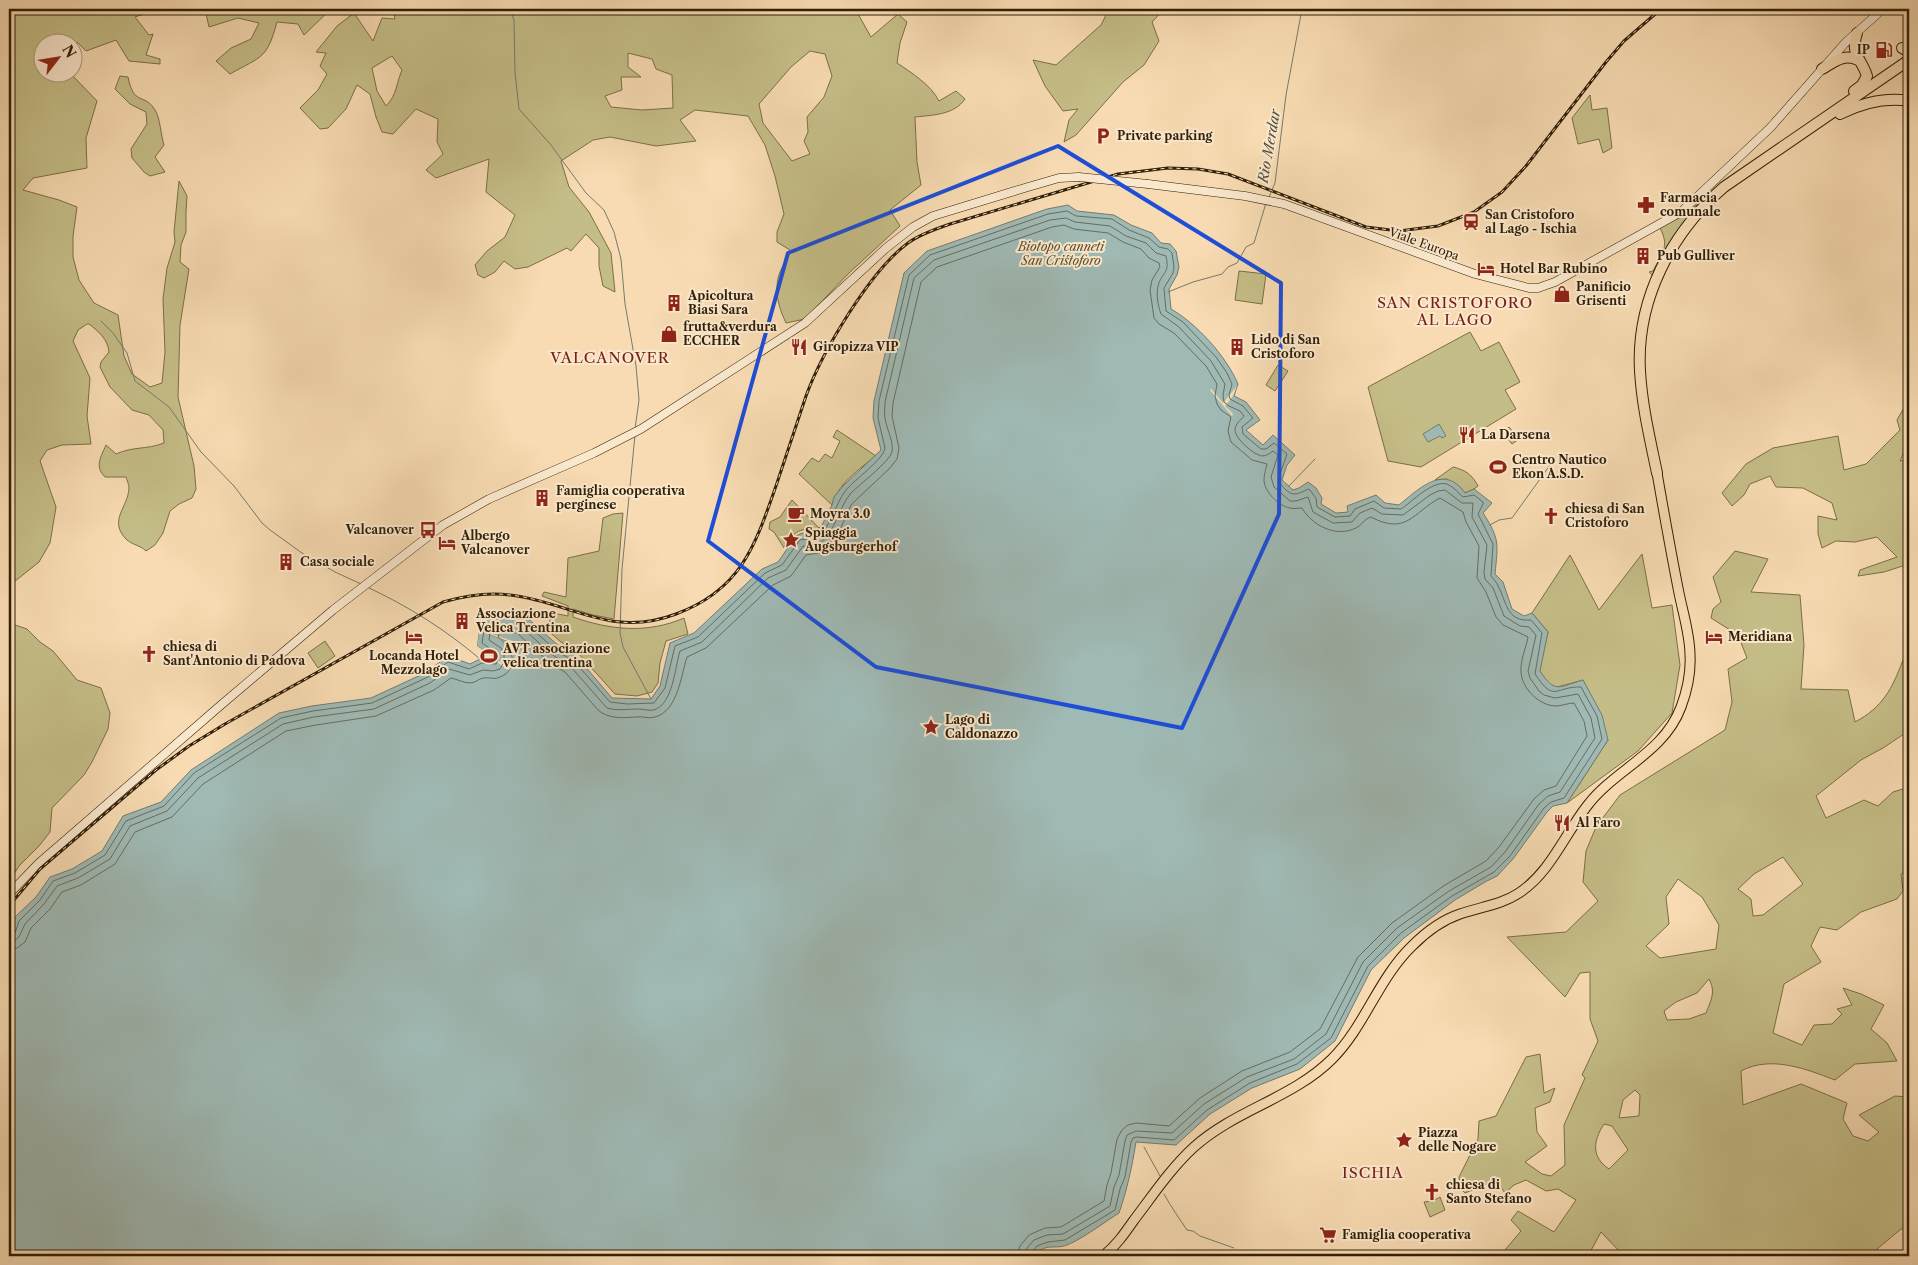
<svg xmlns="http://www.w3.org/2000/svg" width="1918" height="1265" viewBox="0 0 1918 1265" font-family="'Libre Caslon Text',serif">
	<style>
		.green { fill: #c5bd87; stroke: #7b6e47; fill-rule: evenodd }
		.water { fill: #9fb9b4; stroke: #737b6f }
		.pier { fill: #f8dbb2 }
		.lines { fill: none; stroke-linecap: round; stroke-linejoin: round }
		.shore { stroke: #686c5e; stroke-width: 1 }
		.stream { stroke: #737b6f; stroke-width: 1 }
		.secondary-casing { stroke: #311f07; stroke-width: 9 }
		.primary-casing { stroke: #311f07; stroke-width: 11 }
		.highway-casing { stroke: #311f07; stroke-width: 12 }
		.secondary { stroke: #fae8cd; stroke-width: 8 }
		.primary { stroke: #f8dbb2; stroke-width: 9 }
		.highway { stroke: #f8dbb2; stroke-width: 10 }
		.rail-casing { stroke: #311f07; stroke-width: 3 }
		.rail { stroke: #fae8cd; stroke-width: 1; stroke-dasharray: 4; stroke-linecap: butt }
		.secondary-bridge-casing { stroke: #311f07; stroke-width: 9; stroke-linecap: butt }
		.secondary-bridge { stroke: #fae8cd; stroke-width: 8 }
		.marked { fill: none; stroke: #1d4ed8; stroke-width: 4; stroke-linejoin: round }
		.labels { text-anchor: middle; stroke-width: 4; stroke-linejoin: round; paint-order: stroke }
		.poi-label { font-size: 12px; font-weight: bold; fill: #311f07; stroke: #fae8cd; text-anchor: start }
		.street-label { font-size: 12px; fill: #311f07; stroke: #fae8cd }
		.park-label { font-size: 12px; font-style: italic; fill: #5d4e2d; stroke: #fae8cd }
		.water-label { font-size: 14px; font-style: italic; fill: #524d3b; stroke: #fae8cd }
		.quarter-label { font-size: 15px; letter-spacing: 1px; fill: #7a1f14; stroke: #fae8cd }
	</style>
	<rect width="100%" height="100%" fill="#f8dbb2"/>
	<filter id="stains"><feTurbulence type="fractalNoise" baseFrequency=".004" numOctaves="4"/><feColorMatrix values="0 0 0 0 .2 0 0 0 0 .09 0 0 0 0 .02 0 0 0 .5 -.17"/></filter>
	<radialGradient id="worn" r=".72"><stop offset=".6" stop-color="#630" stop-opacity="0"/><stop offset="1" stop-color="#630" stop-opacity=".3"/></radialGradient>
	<g class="green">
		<path d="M9,9H159L135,17L149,35L153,34L146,55L160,59V64L129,61L116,40L86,51L77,42L73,45L72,42H42V72L70,73L97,101L86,138L87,168L33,178L23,190L59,200L77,207L73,236V257L79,280L94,303L118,315L124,356L132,374L150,387L162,383L165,352L163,299L167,268L175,242L174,232L179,181L187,196L186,212V232L181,245L180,262L189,269L180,325L178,397L194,466L196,489L192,498L179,504L170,511L163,533L155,545L146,551C140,545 132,545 126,539C108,520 128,508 129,488C129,485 127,480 126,477H105C94,466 101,457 106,445L116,454C134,446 146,450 164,443L163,430L149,415L132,410L110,387L100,367L101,362L109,352C108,339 98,331 89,324H87L78,330L73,341L90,378L87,416L91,444L62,445L47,450L40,461L56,507L50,543L39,562L9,586Z"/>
		<path d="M205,9H331L304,35L298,24L277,22C267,59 262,56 230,74L216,61L231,48L251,39L259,23L238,18L209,27Z"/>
		<path d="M393,9H867L858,14L871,37L898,14L907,22L900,43L897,63C912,73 931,85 939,101L956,91L965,99C954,115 933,115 915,117L917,162L921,185L890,210L900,226L849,273L805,319L786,323C779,308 773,290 780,272C783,265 787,258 790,250L777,242V232L784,214L775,176L765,145L748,116L695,110L680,120L696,141L656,146L610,137L593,140L561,161L569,187L589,212L611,253L615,292L603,286L599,266V248L586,234L571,251L567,248L528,267L515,269L504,261L495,272L484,278L478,275L475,265L487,251L505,237L515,215L486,192L489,159L436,178L426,170L443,154L437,142L438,119L416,109L393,134L382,132L376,117L370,94L357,85L346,109L328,128L320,129L300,108L318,90L327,74L320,66L326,53L316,52L337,26L354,13L373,41L382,18L395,19ZM810,51L825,54L832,76L824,97L807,117L808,132L804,141L810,154L792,161L763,123L759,104L791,67ZM628,53L652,59L656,69L672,75L673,108L642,110L611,107L605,96L622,90L621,77H641L628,67ZM392,56L402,70C396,84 397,95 386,106L377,91L372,68Z"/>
		<polygon points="1109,9 1164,9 1152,22 1159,41 1144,65 1123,82 1076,135 1064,142 1069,120 1078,109 1063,111 1045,86 1033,60 1056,65 1101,25"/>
		<path d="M120,76L128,77C134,107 144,92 155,110C160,117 161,136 164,145L155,157L165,172L150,176L144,172L132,158L131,149L147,124L146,112L130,104L115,89Z"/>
		<polygon points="1590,95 1592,110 1607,108 1612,148 1603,153 1599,139 1578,144 1572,118"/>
		<path d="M1698,204L1670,242L1653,276L1649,272L1653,271C1662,253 1670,247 1660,228L1680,217Z"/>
		<polygon points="1239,271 1266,274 1262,304 1235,300"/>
		<polygon points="1470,332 1481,351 1499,342 1520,382 1505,390 1516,409 1421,467 1388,461 1368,387"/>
		<polygon points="1278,365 1288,371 1275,391 1266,385"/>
		<polygon points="1909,399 1909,441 1900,461 1909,459 1909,564 1884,572 1858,576 1860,570 1897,557 1877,537 1855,542 1836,541 1822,548 1818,534 1818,516 1837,520 1832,503 1803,488 1776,487 1770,476 1750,484 1744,495 1732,506 1722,493 1746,464 1773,448 1838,436 1844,470 1866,464 1900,430 1897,420"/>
		<polygon points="1509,427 1519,439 1512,444 1503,433"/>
		<path d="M837,430L876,456C860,468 837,485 832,505L799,474L812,458L819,462L825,454L832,458L840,441L833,437Z"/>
		<path d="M1453,467C1466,470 1472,475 1478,486L1474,489L1465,493L1447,479L1435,480Z"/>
		<path d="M792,500L819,528L815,532C802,524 789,536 784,548L774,532L769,529L770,522L780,517Z"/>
		<path d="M623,513L614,619L593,615L573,609V617C610,630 647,634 684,618L688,634L666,641L660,663L658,683L652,692L637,696L615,694L578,653L561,642L546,629L553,613L568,616V606L542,596L544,592L566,597L568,558L599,551L603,518L613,514Z"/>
		<path d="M1735,551L1768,559L1751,592L1800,595L1804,645L1801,689L1848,690L1855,722C1883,707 1892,689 1903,660L1909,658V720L1904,734L1883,748L1861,760L1816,796L1826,818L1864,800L1878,806L1893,792L1909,787V870L1901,874L1903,891L1897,899L1861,912L1837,930L1820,927L1811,946L1821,962L1784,984L1773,1033L1802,1045L1814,1025L1832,1024L1842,1014L1837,1009L1852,1005L1843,988L1861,994L1884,1005L1871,1029L1887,1043L1897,1061L1855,1064L1835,1080C1806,1069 1771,1055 1741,1071L1743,1105L1801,1084L1847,1103L1843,1119L1853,1136L1868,1141L1879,1132L1859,1115L1895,1096L1909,1097V1229H1901L1877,1249L1881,1256H1641L1621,1253L1601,1232L1588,1256H1500L1521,1231L1511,1220L1518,1211L1554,1232L1576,1200L1558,1189L1546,1191L1526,1180L1514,1185L1505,1193L1496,1180L1465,1193L1461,1189L1459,1177L1478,1139L1479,1121L1496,1116L1526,1057L1540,1054L1544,1093L1555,1088L1550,1102L1535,1108L1537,1132L1547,1146L1525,1162L1542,1174L1551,1176L1565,1165L1564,1125L1585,1078L1582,1075L1598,1041L1590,1019V972L1580,973L1565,997L1507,937L1566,932L1598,901L1583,882L1586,851L1596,827L1620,795L1725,730L1732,702L1728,669L1747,658L1738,635L1711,618L1713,609L1721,602L1713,577ZM1783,857L1803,884L1763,915L1753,916L1751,899L1738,889L1754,874ZM1678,879L1702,897L1719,925L1716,949L1660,958L1646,946L1669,924L1666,897ZM1709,979C1716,992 1711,1000 1706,1013L1689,1019L1667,1020L1664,1011L1676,1002L1697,993ZM1635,1090L1640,1095L1639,1116L1619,1118L1623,1100ZM1604,1124L1612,1126L1628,1150L1609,1169C1591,1157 1593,1141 1604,1124Z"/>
		<polygon points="1642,554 1652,608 1672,605 1680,665 1672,713 1638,751 1567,803 1608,740 1583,680 1557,687 1549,685 1539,671 1548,632 1532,613 1570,555 1599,610"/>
		<polygon points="9,623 27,629 40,642 53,651 77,680 101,688 110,713 108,729 92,762 84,775 52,808 50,832 39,846 19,866 9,882"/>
		<polygon points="325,641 335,656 318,668 308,653"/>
		<polygon points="1440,1197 1445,1210 1430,1217 1424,1202 1433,1201"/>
	</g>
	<g class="water">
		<path d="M1068,205L1077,211L1114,215L1131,225L1152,233L1161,243L1170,244L1176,251L1179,267L1177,275L1169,289L1171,309C1197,324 1226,356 1238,384L1234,396L1246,402L1260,420L1246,430L1263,445L1273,435L1295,455L1287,465L1282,480L1293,490L1299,488L1308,482L1316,488L1322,498L1321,504L1336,513L1348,512L1347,506L1376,495L1385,503L1399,505C1419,489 1444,463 1465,493L1474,489L1492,503L1483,513C1500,539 1498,544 1495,574L1503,582L1512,609L1524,616L1532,613L1548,632L1540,671C1555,694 1559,687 1583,680L1602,715L1608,740L1567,803L1553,806L1547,812L1513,859L1497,876L1485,882L1455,900L1404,938L1371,970L1335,1041L1300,1069L1252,1088L1210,1114L1176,1145L1136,1142C1132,1167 1127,1190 1119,1213C1103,1223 1084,1238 1067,1245C1054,1250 1045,1242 1035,1256H9V939L14,918L36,897L50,877L72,869L102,851L123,816L161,802L191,770L279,713L312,706L371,698L425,673L448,656L470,664L482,658L494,660L493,656L477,646L479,630L515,644L516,643L479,629L489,614L510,613L525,616L561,648L577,657L612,698L651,699L660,686L670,643L694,633L762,569L778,562L796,536L802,533L811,536L822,525L832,505L834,497L843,486L881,450L873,418L874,401L904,273L927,251L1047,209Z"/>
		<polygon points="1439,424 1446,436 1442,438 1440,436 1428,442 1423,434"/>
	</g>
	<g class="pier">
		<polygon points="1237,386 1233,396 1225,406 1233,414 1232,416 1210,390 1211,389 1223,403"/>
		<polygon points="487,612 489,614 479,629 516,642 515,644 479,630 477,646 511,669 510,671 494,660 482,658 479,656 488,656 475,647 477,628"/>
	</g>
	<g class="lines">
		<g class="shore">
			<path d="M9,935L15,933L19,921L40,900L53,881L75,873L105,855L126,821L164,806L194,773L281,718L313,711L372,703L428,677L448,662L469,669L482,663L496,664L498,660V654L482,643L484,630L493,619L509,618L523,621L558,652L574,661L610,702L627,704L654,703L665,688L675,646L698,637L765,573L782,565L800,540C805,538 810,542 814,539C832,529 834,505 846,490C854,480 884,459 885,448L878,418L879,401L909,275L930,255L1048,214L1067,211L1076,216L1112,219L1129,230L1149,238L1159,247L1168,249L1172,253L1174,267L1173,273L1164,288L1166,311L1183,322L1216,357L1227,373L1232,384L1229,395L1230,399L1243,406L1253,418L1242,427L1243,434L1261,449H1266L1274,443L1287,454L1278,480C1280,484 1282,486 1286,490C1295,498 1300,492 1309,489L1316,498L1317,507L1335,517L1350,516L1355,509L1374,501L1384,508L1401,509C1412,502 1432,480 1447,484C1454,487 1458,493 1463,497L1474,495L1483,502V504L1478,514L1493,544L1491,576C1493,579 1497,582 1498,586C1507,602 1506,622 1531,620L1542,633L1535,674C1555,704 1555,686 1581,687L1597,716L1602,739L1564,798L1551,802L1544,808L1510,856L1494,872L1452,896L1401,933L1368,966L1331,1038L1297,1064L1250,1083L1207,1110L1174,1140L1137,1137L1133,1138L1131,1142L1125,1177L1120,1189L1115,1210L1065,1240L1048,1242L1037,1246L1032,1252L1031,1256"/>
			<path d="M9,942L14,941L19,937L25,924L44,904L57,886L78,878L110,859L130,826L167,811L198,778L283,724L314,717L374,709L430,683L449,669L470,675L483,670L493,671L500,669L504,662V653L501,648L489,640L490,633L496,625L509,624L521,627L554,656L570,666L607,708C618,711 628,709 638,709C643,709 649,711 654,710C673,704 675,667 680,651L702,642L768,578L786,570L803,546C808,546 813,548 818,545C836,532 838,508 851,493C860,484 889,462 892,452C894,441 886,428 885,418C884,413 885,407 885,402L914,278L934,260L1050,220L1066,218L1075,222L1110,226L1126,236L1146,243L1156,253L1166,256C1170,275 1162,271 1158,286C1156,294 1158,306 1161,314L1179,327L1211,361L1225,384L1223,395L1224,402L1229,406L1240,411L1244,416C1241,420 1236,423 1235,429C1234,438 1254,455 1262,456C1267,456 1270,453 1273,451L1278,455L1271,477L1274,487L1290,501H1296L1308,497L1313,512L1333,523L1352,522L1360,513L1372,508L1382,514L1403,515L1430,495L1438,491L1445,490L1462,503H1473L1472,517L1487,545L1484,572L1485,579L1493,588L1504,616L1520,626L1529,627L1536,635L1528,671L1530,678L1539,691L1544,695L1555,698L1578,694L1591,718L1595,738L1560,792L1548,796L1539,804L1505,852L1491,867L1449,891L1397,928L1363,962L1326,1034L1294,1059L1247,1077L1204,1104L1172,1133L1136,1131L1127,1135L1125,1141L1119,1175L1114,1187L1110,1206L1063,1234L1047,1235L1034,1240L1027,1248L1025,1256"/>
			<path d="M9,949L17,948L25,942L31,928L50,909L62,892L81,885L115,864L135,832L172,817L203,784L286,731L316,725L376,716L434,690L451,678C457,679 463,683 470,683C476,683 479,678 484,678C490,677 494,680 500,677C521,668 512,647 498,637L500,632L517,633L549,662L565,672L598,710C608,719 623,718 636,717C642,716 649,719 655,717C678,711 681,675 687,657L706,648L773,585L791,576L806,555L818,553L825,548L838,534L851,505L857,499L889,469L897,459L899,448L892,416L893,403L921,282L937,267L1052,227L1064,225L1074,229L1108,233L1123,242L1141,249L1149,258L1159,263L1160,267L1152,280L1150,290L1154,318L1159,324L1174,333L1206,366L1217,384L1215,396L1217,404L1221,410L1231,417L1228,431L1231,442L1252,460L1267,464C1266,469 1264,474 1264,480C1264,491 1278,506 1290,508C1294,509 1298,508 1302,508C1312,525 1335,538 1356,528C1362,525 1364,519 1371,517C1407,536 1413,512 1440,498L1463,512L1466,522L1479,546L1477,578L1486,592L1496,617L1503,625L1528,637C1526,648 1520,661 1521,672C1522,689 1539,705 1555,706C1562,706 1568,703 1574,703L1584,721L1587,736L1556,786L1544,790L1534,799L1499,847L1486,861L1445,885L1392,923L1358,957L1320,1029L1290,1052L1242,1071L1200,1098L1169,1126L1136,1123L1128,1125L1122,1130L1117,1139L1111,1173L1107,1185L1104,1201L1061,1227L1045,1228L1029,1235L1020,1246L1017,1256"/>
		</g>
		<g class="stream">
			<polyline points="510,9 514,20 515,72 519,109 551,145 586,193 604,210 614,232 621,259 625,304 636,366 639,400 635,429"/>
			<polyline points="1269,197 1275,183 1286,95 1302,9"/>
			<polyline points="1168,292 1193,282 1222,274 1228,267 1237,263 1246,247 1254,243 1266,203"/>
			<polyline points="101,321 113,333 127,353 135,381 169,407 201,452 234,486 262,523 270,530 302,553 335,572 361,584"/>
			<polyline points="635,435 622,569 620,633 623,647 651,699"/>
			<polyline points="1289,486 1315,459"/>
			<polyline points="1490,525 1499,520 1512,518 1553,461"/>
			<path d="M367,587C408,606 446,630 480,659"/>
			<polyline points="1144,1147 1160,1176"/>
			<path d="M1164,1194C1171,1207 1179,1218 1187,1230L1193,1231L1200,1236L1234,1248"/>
		</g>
		<g class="secondary-casing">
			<g id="secondary">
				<polyline points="1148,184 1245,196 1284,204 1475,274 1529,288 1538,288 1555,282 1681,212 1770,128 1846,42 1883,9"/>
				<polyline points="9,894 39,863 221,705 333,610 443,525 489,499 594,453 641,429 805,323 885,249 913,227 933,216 1028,187 1059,178 1079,177"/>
			</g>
		</g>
		<g class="primary-casing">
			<path id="primary" d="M1103,1256C1116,1246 1125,1233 1134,1220C1153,1195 1171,1168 1194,1147C1235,1110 1293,1098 1332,1059C1365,1026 1378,979 1412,946C1425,933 1442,920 1460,914C1480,907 1501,905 1519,893C1550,873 1565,834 1587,806C1615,769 1664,753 1681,707C1687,691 1691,673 1690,655C1690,635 1683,613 1679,593C1671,553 1664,513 1657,473"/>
		</g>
		<g class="highway-casing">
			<g id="highway">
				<polyline points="1902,48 1909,52"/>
				<path d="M1822,69C1834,62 1844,53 1858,60"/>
				<path d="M1854,91L1862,85L1867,76C1861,57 1850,55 1857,33"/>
				<path d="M1840,114C1862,103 1885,97 1909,101"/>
				<path d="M1657,473C1650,439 1642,406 1640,371C1636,300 1671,233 1724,187L1909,60"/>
			</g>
		</g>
		<use href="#secondary" class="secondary"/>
		<use href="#primary" class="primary"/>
		<use href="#highway" class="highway"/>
		<g class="rail-casing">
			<path id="rail" d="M9,908L14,900L40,869L156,770L189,746L225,724L443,602C464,596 488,592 510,595C571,602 610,639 676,614C741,590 755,546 776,486C786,456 796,426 806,396C822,352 870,271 908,243C920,234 936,229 950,224L1118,174L1168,168L1198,169L1228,174L1366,227L1399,231L1438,226L1474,212L1502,192L1526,166L1606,62L1624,41L1661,9"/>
		</g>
		<use href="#rail" class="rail"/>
		<g class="secondary-bridge-casing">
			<polyline id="secondary-bridge" points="1079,177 1148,184"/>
		</g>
		<use href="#secondary-bridge" class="secondary-bridge"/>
	</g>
	<path class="marked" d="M1058,146L1281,283L1279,514L1182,728L876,667L708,541L788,253Z"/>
	<defs>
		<g id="fuel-bare" transform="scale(1.35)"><path d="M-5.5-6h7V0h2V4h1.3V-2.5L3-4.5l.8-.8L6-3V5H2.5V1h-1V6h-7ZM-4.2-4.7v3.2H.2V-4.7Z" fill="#8f2418" stroke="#fae8cd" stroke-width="2.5" paint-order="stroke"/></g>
		<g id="parking-bare" transform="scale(1.35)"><path d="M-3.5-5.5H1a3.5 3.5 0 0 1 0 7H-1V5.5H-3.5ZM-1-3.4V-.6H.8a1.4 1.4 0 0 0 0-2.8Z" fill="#8f2418" stroke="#fae8cd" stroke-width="2.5" paint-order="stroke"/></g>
		<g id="pharmacy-bare" transform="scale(1.35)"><path d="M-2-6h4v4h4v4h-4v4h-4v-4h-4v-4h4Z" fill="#8f2418" stroke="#fae8cd" stroke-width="2.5" paint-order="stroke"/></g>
		<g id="station-bare" transform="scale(1.35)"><path d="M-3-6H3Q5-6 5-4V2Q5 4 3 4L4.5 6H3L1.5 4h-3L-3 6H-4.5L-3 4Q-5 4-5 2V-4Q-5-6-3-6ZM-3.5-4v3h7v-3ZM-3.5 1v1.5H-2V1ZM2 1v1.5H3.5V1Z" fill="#8f2418" stroke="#fae8cd" stroke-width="2.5" paint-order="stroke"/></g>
		<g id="building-bare" transform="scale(1.35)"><path d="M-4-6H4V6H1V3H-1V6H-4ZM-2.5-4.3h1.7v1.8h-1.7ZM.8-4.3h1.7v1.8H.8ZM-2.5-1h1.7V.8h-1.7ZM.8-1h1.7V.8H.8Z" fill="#8f2418" stroke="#fae8cd" stroke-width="2.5" paint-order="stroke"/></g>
		<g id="hotel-bare" transform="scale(1.35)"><path d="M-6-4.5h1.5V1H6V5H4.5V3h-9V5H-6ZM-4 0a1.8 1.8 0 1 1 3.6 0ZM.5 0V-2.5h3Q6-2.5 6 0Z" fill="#8f2418" stroke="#fae8cd" stroke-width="2.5" paint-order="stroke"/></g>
		<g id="shop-bare" transform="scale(1.35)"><path d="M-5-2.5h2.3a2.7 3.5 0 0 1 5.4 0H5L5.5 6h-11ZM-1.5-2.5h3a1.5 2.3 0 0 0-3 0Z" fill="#8f2418" stroke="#fae8cd" stroke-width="2.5" paint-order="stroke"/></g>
		<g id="restaurant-bare" transform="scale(1.35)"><path d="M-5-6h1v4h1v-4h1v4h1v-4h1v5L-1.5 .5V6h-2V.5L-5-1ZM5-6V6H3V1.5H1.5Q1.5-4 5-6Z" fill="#8f2418" stroke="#fae8cd" stroke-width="2.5" paint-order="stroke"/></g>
		<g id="stadium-bare" transform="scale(1.35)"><path d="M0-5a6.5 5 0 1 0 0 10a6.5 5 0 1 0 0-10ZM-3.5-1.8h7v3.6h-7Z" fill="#8f2418" stroke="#fae8cd" stroke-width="2.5" paint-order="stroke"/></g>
		<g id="cafe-bare" transform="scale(1.35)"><path d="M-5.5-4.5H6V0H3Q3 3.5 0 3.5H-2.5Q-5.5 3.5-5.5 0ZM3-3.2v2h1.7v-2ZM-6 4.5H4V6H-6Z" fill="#8f2418" stroke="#fae8cd" stroke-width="2.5" paint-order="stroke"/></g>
		<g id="church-bare" transform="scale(1.35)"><path d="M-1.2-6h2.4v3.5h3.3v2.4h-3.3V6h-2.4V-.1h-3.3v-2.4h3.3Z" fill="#8f2418" stroke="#fae8cd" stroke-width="2.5" paint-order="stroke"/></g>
		<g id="bus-bare" transform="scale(1.35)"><path d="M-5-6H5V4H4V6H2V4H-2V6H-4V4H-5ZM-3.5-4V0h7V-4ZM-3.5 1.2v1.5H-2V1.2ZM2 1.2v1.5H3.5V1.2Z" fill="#8f2418" stroke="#fae8cd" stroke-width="2.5" paint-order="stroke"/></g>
		<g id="sight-bare" transform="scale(1.35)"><path d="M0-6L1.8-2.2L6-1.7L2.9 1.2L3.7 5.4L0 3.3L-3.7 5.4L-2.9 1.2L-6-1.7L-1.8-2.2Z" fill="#8f2418" stroke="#fae8cd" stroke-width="2.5" paint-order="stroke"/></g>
		<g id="supermarket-bare" transform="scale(1.35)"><path d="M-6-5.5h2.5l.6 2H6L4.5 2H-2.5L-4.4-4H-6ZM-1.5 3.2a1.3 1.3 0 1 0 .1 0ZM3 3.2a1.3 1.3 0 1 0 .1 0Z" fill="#8f2418" stroke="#fae8cd" stroke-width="2.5" paint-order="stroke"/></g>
	</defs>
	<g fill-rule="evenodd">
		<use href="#fuel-bare" x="1884" y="50"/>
		<use href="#parking-bare" x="1103" y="136"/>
		<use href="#pharmacy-bare" x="1646" y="205"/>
		<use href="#station-bare" x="1471" y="222"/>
		<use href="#building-bare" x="1643" y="256"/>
		<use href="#hotel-bare" x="1486" y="269"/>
		<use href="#shop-bare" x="1562" y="294"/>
		<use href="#building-bare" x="674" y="303"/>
		<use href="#shop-bare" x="669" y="334"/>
		<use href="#restaurant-bare" x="799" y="347"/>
		<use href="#building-bare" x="1237" y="347"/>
		<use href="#restaurant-bare" x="1467" y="435"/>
		<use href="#stadium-bare" x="1498" y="467"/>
		<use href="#building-bare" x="542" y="498"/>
		<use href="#cafe-bare" x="796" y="514"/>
		<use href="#church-bare" x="1551" y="516"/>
		<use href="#bus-bare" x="428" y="530"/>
		<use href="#sight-bare" x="791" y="540"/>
		<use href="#hotel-bare" x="447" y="543"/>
		<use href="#building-bare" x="286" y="562"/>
		<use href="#building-bare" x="462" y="621"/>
		<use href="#hotel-bare" x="414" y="637"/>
		<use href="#hotel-bare" x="1714" y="637"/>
		<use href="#church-bare" x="149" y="654"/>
		<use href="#stadium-bare" x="489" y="656"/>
		<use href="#sight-bare" x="931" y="727"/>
		<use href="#restaurant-bare" x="1562" y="823"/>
		<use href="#sight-bare" x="1404" y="1140"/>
		<use href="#church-bare" x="1432" y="1192"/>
		<use href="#supermarket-bare" x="1328" y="1235"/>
	</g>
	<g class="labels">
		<g class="poi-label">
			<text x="1870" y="54" text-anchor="end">IP</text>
			<text x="1117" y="140">Private parking</text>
			<text x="1660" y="202">Farmacia<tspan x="1660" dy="14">comunale</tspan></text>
			<text x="1485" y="219">San Cristoforo<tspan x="1485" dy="14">al Lago - Ischia</tspan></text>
			<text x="1657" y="260">Pub Gulliver</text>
			<text x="1500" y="273">Hotel Bar Rubino</text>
			<text x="1576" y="291">Panificio<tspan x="1576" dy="14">Grisenti</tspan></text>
			<text x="688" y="300">Apicoltura<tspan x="688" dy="14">Biasi Sara</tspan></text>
			<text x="683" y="331">frutta&amp;verdura<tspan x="683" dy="14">ECCHER</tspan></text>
			<text x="1251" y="344">Lido di San<tspan x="1251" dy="14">Cristoforo</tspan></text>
			<text x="813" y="351">Giropizza VIP</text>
			<text x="1481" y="439">La Darsena</text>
			<text x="1512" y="464">Centro Nautico<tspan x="1512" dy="14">Ekon A.S.D.</tspan></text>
			<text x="556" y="495">Famiglia cooperativa<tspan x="556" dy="14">perginese</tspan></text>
			<text x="1565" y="513">chiesa di San<tspan x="1565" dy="14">Cristoforo</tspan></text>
			<text x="810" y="518">Moyra 3.0</text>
			<text x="414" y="534" text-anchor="end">Valcanover</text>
			<text x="805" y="537">Spiaggia<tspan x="805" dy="14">Augsburgerhof</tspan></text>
			<text x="461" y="540">Albergo<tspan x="461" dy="14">Valcanover</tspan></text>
			<text x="300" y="566">Casa sociale</text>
			<text x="476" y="618">Associazione<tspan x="476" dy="14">Velica Trentina</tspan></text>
			<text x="1728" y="641">Meridiana</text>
			<text x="163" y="651">chiesa di<tspan x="163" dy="14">Sant'Antonio di Padova</tspan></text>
			<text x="503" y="653">AVT associazione<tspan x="503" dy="14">velica trentina</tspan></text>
			<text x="414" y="660" text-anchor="middle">Locanda Hotel<tspan x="414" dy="14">Mezzolago</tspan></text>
			<text x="945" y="724">Lago di<tspan x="945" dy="14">Caldonazzo</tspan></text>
			<text x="1576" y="827">Al Faro</text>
			<text x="1418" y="1137">Piazza<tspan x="1418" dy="14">delle Nogare</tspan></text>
			<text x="1446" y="1189">chiesa di<tspan x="1446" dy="14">Santo Stefano</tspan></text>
			<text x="1342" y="1239">Famiglia cooperativa</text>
		</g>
		<g class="street-label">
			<text transform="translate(1424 244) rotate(20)" y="4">Viale Europa</text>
		</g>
		<g class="park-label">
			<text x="1061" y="251">Biotopo canneti<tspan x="1061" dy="14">San Cristoforo</tspan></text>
		</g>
		<g class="water-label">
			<text transform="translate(1269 146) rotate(-80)" y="5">Rio Merdar</text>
		</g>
		<g class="quarter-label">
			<text x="1455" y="308">SAN CRISTOFORO<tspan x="1455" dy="17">AL LAGO</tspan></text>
			<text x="610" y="363">VALCANOVER</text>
			<text x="1373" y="1178">ISCHIA</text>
		</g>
	</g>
	<rect width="1918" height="1265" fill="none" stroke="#f8dbb2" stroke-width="30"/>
	<rect x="10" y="10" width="1898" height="1245" fill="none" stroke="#311f07" stroke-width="2.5"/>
	<rect x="15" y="15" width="1888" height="1235" fill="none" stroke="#311f07"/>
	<g transform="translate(58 58) rotate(59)"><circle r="24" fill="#fae8cd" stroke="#aa987e"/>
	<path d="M0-4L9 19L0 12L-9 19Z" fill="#8f2418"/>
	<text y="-8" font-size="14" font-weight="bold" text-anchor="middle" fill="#311f07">N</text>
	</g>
	<rect width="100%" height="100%" filter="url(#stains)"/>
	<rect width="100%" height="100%" fill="url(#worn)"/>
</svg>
